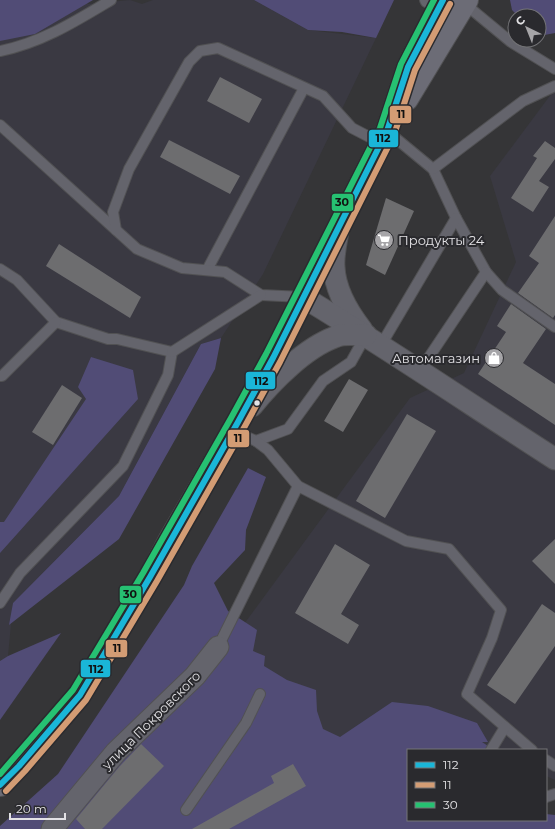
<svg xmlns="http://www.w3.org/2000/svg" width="555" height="829" viewBox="0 0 555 829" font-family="Montserrat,sans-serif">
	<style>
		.built { fill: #3a3942 }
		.green { fill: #514c76 }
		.building { fill: #6d6d6f }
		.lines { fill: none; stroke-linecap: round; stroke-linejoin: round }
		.lane-casing { stroke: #515153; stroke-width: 12 }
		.street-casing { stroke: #515153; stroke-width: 23 }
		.primary-casing { stroke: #515153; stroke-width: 24 }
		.lane { stroke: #64646c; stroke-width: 10 }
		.street { stroke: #64646c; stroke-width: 21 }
		.primary { stroke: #6c6c76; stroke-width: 22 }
		.bus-1-casing { stroke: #2a2a2e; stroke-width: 9 }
		.bus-2-casing { stroke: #2a2a2e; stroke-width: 9 }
		.bus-3-casing { stroke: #2a2a2e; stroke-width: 9 }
		.bus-1 { stroke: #1ab6d8; stroke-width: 6 }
		.bus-2 { stroke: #d39c74; stroke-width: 6 }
		.bus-3 { stroke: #26c172; stroke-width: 6 }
		.bus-dot { fill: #e3e2e5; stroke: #2a2a2e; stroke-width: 1.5 }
		.labels { text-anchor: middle; stroke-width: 4; stroke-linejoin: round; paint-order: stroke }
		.poi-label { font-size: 13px; fill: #e3e2e5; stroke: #2a2a2e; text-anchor: start }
		.street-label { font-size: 13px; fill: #e3e2e5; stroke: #2a2a2e }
		.line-badge { stroke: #2a2a2e; stroke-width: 1.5 }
		.pale-badge-label { font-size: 11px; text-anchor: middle; font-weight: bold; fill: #111 }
	</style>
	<rect width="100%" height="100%" fill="#353537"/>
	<g class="built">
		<polygon points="0,0 86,0 88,4 130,0 142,4 153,0 254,0 308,30 376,38 263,274 221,338 201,344 119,496 13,603 8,656 0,661"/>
		<polygon points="555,89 555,780 546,776 546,750 398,749 321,791 208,673 410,398 464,373 516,262 490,176"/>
	</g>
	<g class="green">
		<polygon points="0,0 93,0 35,34 0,41"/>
		<polygon points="254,0 394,0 376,38 342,32 308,30"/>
		<polygon points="510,0 555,0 555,33 539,36 539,16 518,16 512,10"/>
		<polygon points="221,338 215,369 119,539 9,625 13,603 119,496 201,344"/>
		<polygon points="91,357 133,370 138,399 0,553 0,522 4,522 86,399 78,387"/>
		<polygon points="248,468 266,477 246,530 245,550 214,583 228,611 257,630 253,651 265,656 264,666 287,680 316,690 317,711 323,729 340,737 392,702 428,706 477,723 488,742 482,742 494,750 408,750 408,820 546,820 546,814 555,815 555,829 0,829 0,826 58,774 184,585 192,566"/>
		<polygon points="61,633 0,720 0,661 8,656"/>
	</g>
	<g class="building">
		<polygon points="220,77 262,99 249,123 207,101"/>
		<polygon points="169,140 240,176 230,194 160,157"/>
		<polygon points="545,141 555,148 555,159 539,181 549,187 533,212 511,198 537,158 533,156"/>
		<polygon points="386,198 414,211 385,275 366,265"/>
		<polygon points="555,216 555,315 553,318 518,293 539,263 529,256"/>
		<polygon points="59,244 141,297 130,318 46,266"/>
		<polygon points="511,304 546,329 523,363 555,384 555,425 478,374 506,332 497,326"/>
		<polygon points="349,379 368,390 343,432 324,421"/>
		<polygon points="62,385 82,398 53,445 32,432"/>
		<polygon points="407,414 436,431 385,518 356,501"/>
		<polygon points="555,539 555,584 532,561"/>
		<polygon points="335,544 370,565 341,614 359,625 348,644 295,613"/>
		<polygon points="542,604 555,613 555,646 515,704 487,685"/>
		<polygon points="141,744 164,766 102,829 85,829 76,819 119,767"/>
		<polygon points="293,764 306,786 229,829 192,829 274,783 271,776"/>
	</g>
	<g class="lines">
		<g class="lane-casing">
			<g id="lane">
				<polyline points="425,0 426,2"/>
				<polyline points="465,4 511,42 555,69"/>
				<path d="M0,51C41,43 76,21 111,0"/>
				<polyline points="0,125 116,230"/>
				<polyline points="387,131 433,169 456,218 486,272 502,290 555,327"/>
				<polyline points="433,169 523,101 555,86"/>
				<polyline points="0,269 17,280 56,322 108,339 117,339 172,352 168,375 123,466 20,573 0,603"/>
				<polyline points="207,270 304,88"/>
				<polyline points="303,297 261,295 225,272 182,268 137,249 116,230 113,212 129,169 189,62 200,51 218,48 323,96 352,128 381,143"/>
				<polyline points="381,345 456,218"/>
				<polyline points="172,352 261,295"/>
				<polyline points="419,372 486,272"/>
				<polyline points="0,376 2,376 56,322"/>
				<polyline points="233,431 256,441 288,429 323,381 351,362 366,335"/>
				<polyline points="298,486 406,541 449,549 501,610 492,638 467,694 532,750"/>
				<polyline points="218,647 298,486 268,450 256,441"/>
				<polyline points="491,750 505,727"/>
				<polyline points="546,760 555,766"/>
				<polyline points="546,797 555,794"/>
				<polyline points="186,810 246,723 260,694"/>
			</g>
		</g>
		<g class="street-casing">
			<g id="street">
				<path d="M338,232C336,243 333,256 334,267C335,291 348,312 362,330"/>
				<path d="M303,297C389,349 471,405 555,459"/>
				<path d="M252,406C272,381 305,348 335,337C343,333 357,335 366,335"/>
				<polyline points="52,829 116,752 195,676 218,647"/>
			</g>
		</g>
		<g class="primary-casing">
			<g id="primary">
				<polyline points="407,99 467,0"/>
				<polyline points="0,785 19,766 80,695 150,577 169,541 238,422 273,358 387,131 408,67 443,0"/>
			</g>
		</g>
		<use href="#lane" class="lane"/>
		<use href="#street" class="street"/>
		<use href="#primary" class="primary"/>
		<g class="bus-1-casing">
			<polyline id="bus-1" points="0,785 19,766 80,695 150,577 238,422 273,358 387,131 408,67 443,0"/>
		</g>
		<g class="bus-2-casing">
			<polyline id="bus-2" points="6,791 25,771 86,700 157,581 245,426 280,362 394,135 415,70 450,4"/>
		</g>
		<g class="bus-3-casing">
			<polyline id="bus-3" points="0,774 73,690 143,573 231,418 266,354 380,128 401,64 434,0"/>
		</g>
		<use href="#bus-1" class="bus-1"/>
		<use href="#bus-2" class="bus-2"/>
		<use href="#bus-3" class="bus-3"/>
	</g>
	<defs>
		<g id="supermarket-disc" transform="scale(1)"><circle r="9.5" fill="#a6a5a8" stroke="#2a2a2e"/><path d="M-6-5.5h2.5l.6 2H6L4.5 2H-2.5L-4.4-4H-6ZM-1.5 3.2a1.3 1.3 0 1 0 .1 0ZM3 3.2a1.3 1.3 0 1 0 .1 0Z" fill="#fff"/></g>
		<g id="shop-disc" transform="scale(1)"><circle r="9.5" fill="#a6a5a8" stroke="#2a2a2e"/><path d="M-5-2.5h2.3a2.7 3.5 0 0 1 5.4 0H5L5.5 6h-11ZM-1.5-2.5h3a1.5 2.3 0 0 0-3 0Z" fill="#fff"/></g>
	</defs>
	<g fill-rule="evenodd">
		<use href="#supermarket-disc" x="384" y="240"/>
		<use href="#shop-disc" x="494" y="358"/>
	</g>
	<circle class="bus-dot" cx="257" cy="403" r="3.5"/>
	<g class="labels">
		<g class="poi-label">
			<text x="398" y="245">Продукты 24</text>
			<text x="480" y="363" text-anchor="end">Автомагазин</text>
		</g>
		<g class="street-label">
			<text transform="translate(151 720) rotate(-45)" y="5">улица Покровского</text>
		</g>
	</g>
	<g class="line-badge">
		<rect x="389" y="105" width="23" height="19" rx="4" fill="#d39c74"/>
		<rect x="368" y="129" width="31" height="19" rx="4" fill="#1ab6d8"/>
		<rect x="331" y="193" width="23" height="19" rx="4" fill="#26c172"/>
		<rect x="245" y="371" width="31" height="19" rx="4" fill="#1ab6d8"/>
		<rect x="227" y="429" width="23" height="19" rx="4" fill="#d39c74"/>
		<rect x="119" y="585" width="23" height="19" rx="4" fill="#26c172"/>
		<rect x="105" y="639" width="23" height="19" rx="4" fill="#d39c74"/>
		<rect x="80" y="659" width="31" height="19" rx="4" fill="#1ab6d8"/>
	</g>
	<g class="pale-badge-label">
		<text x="401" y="118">11</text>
		<text x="383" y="142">112</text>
		<text x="342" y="206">30</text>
		<text x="261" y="385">112</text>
		<text x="238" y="442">11</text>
		<text x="130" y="598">30</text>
		<text x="117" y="652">11</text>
		<text x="96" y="673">112</text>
	</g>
	<rect x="407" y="749" width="140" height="72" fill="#2a2a2e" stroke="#747477"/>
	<rect x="415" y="762" width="20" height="6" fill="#1ab6d8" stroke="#747477"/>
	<text x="443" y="769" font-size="12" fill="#e3e2e5">112</text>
	<rect x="415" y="782" width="20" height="6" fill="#d39c74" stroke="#747477"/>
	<text x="443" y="789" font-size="12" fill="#e3e2e5">11</text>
	<rect x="415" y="802" width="20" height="6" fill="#26c172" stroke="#747477"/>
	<text x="443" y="809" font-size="12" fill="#e3e2e5">30</text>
	<g transform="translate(527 28) rotate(317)"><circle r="19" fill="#2a2a2e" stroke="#747477"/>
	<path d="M0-3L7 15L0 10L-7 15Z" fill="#a6a5a8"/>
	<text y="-6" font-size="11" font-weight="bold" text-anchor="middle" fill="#e3e2e5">С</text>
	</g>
	<path d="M10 813v6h55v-6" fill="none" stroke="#e3e2e5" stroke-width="2"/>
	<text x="16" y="813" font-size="12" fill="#e3e2e5" stroke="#2a2a2e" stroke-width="3" paint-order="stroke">20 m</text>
</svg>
